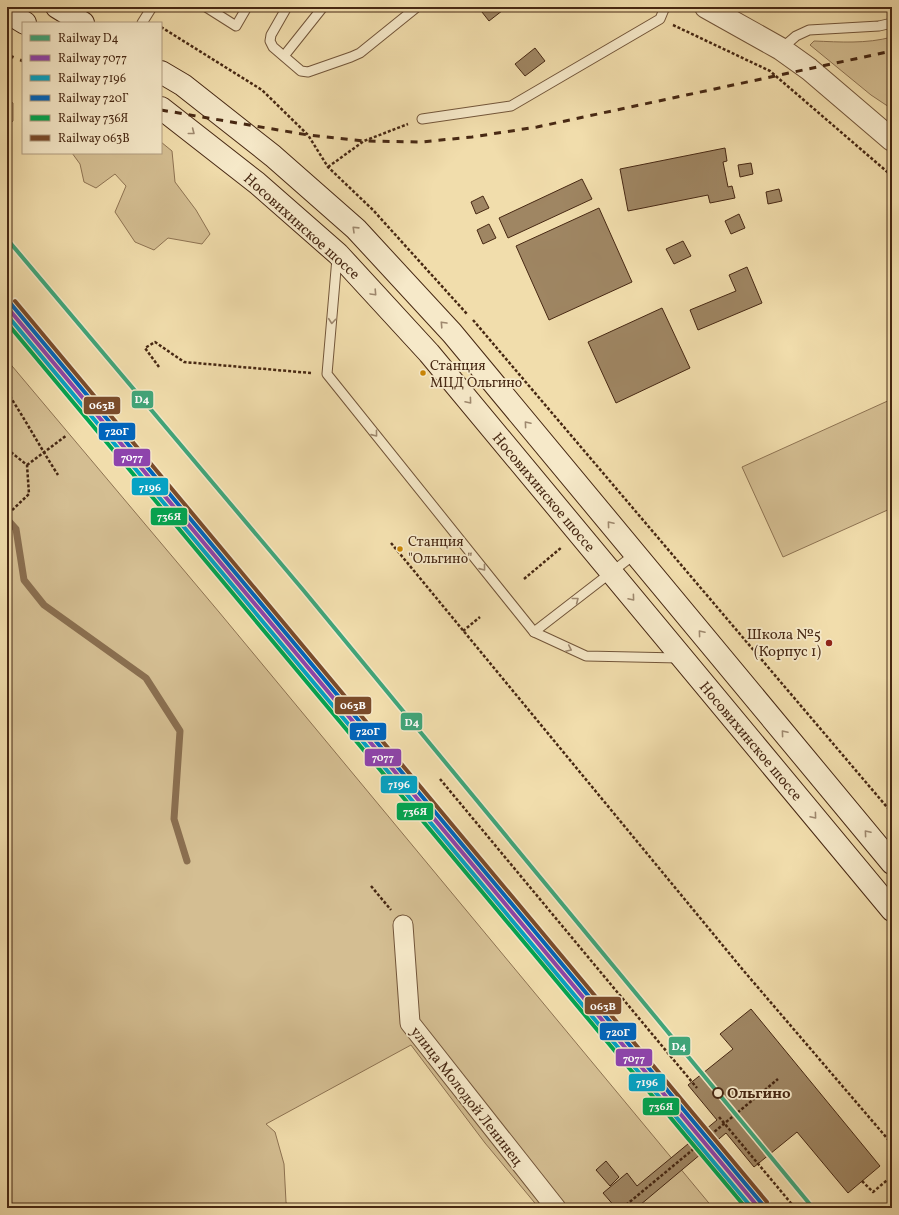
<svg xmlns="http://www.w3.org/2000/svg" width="899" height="1215" viewBox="0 0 899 1215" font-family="Vollkorn,serif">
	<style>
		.green { fill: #d4be92; stroke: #8e7352 }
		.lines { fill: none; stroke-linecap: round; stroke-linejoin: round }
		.stream { stroke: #8a6f50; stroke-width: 7 }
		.building { fill: #9f8663; stroke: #472813 }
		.service-casing { stroke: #725539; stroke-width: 11 }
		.minor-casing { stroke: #725539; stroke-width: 21 }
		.tertiary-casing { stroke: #725539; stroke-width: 24 }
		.secondary-casing { stroke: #472813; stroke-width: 24 }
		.path { stroke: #472813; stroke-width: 2.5; stroke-dasharray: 3 2; stroke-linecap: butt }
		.service { stroke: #f6e9c9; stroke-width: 9 }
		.minor { stroke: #f6e9c9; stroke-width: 19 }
		.tertiary { stroke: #f6e9c9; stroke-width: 22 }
		.secondary { stroke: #f6e9c9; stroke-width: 22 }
		.rail { stroke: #472813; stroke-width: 3; stroke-dasharray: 7 7; stroke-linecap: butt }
		.rail-1-casing { stroke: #f6e9c9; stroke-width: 7 }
		.rail-2-casing { stroke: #f6e9c9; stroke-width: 7 }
		.rail-3-casing { stroke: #f6e9c9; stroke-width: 7 }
		.rail-4-casing { stroke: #f6e9c9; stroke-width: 7 }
		.rail-5-casing { stroke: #f6e9c9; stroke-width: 7 }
		.rail-6-casing { stroke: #f6e9c9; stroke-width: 7 }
		.rail-1 { stroke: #40a67a; stroke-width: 4 }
		.rail-2 { stroke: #8e44ad; stroke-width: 4 }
		.rail-3 { stroke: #04a3c5; stroke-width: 4 }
		.rail-4 { stroke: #0065bd; stroke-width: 4 }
		.rail-5 { stroke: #00a651; stroke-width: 4 }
		.rail-6 { stroke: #7a4b2a; stroke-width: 4 }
		.oneway { stroke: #9e886e }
		.bus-dot { fill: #cb8605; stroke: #f6e9c9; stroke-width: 1.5 }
		.poi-dot { fill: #8f2418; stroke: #f6e9c9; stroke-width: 1.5 }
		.stop-dot { fill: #f6e9c9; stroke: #472813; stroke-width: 2 }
		.labels { text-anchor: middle; stroke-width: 3.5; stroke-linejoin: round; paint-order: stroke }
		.bus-label { font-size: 14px; fill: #472813; stroke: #f6e9c9; text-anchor: start }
		.street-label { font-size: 15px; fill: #472813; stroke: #f6e9c9 }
		.poi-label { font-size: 15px; fill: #472813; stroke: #f6e9c9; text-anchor: end }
		.stop-label { font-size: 15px; font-weight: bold; fill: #472813; stroke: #f6e9c9; text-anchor: start }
		.line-badge { stroke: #f6e9c9; stroke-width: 1.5 }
		.badge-label { font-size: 11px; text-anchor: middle; font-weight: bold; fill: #fff }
	</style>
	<rect width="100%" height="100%" fill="#f1ddac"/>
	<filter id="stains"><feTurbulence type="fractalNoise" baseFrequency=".005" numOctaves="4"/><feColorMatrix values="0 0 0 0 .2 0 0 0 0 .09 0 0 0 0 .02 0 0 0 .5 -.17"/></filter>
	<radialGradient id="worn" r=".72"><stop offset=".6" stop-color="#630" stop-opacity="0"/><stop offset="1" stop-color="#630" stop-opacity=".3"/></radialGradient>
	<g class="green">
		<path d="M892,37V109L871,95L810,45L814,41C840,42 866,44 892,37Z"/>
		<polygon points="7,100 13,103 13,121 7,126"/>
		<polygon points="161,142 172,151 175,182 196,210 210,234 202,244 168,238 154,250 135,242 115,212 126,186 115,174 96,188 84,182 80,164 72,153 161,153"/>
		<polygon points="7,360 219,612 713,1208 539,1208 485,1143 411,1045 266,1124 275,1132 284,1164 286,1202 288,1208 7,1208"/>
		<polygon points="892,399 892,508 783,557 742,467"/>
	</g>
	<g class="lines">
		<polyline class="stream" points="7,519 16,529 24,580 44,605 146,678 180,731 174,819 187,861"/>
	</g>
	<g class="building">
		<polygon points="478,7 507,7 489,21"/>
		<polygon points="535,48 545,61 525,76 515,64"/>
		<polygon points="725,148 727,161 723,162 728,187 732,186 735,198 710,203 708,195 628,211 620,169"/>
		<polygon points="751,163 753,174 740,177 738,165"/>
		<polygon points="582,179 592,199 508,238 499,218"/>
		<polygon points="779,189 782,201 768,204 766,192"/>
		<polygon points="483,196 489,208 476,214 471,202"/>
		<polygon points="599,208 632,282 549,320 516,246"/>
		<polygon points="739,214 745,228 731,234 725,221"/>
		<polygon points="489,224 496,238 483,244 477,230"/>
		<polygon points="683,241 691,256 674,264 666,249"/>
		<polygon points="747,267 762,303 698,330 690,310 736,291 729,275"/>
		<polygon points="662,308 690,368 616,403 588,342"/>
		<polygon points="751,1009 880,1166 848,1193 797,1132 754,1167 726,1133 640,1205 642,1208 616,1208 603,1193 627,1173 637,1186 717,1120 688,1085 733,1049 720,1034"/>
		<polygon points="606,1161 619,1177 610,1186 596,1170"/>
	</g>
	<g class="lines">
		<g class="service-casing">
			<g id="service">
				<polyline points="206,7 236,26 247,7"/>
				<polyline points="287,7 271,35 270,41 273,47 301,71 308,72 351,57 360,53 417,7"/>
				<polyline points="142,23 152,7"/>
				<polyline points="781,49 796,36 809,30 879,26 892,23"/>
				<polyline points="284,56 323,7"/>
				<polyline points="422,119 511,106 660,19 665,7"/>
				<polyline points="337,258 327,374 534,632 586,656 679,658"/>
				<polyline points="534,632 635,554"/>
			</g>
		</g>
		<g class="minor-casing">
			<polyline id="minor" points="403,925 410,1023 556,1208"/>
		</g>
		<g class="tertiary-casing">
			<polyline id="tertiary" points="706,7 781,49 809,69 892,140"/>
		</g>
		<g class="secondary-casing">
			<g id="secondary">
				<polyline points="57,7 83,23"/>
				<polyline points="7,12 25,23"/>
				<polyline points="161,72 183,85 273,156 356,229 452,333 892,863"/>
				<polyline points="161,108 257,183 338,254 429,353 892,910"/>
			</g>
		</g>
		<g class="path">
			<polyline points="637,7 644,11"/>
			<polyline points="673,25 770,71 892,176"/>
			<polyline points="161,27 262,90 308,135 328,167 373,210 467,314"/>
			<polyline points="328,167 364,141 408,124"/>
			<polyline points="473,320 892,813"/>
			<polyline points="159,367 145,348 155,342 184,362 311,373"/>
			<path d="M7,392C25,419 40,447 58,475"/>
			<polyline points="7,449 27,465 29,494 7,515"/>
			<polyline points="27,465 67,435"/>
			<polyline points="391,543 743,970 892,1144"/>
			<polyline points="524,579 562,547"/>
			<polyline points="463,631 480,617"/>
			<polyline points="440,779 697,1088"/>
			<polyline points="371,886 391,910"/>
			<polyline points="719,1117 795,1208"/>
			<polyline points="862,1181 873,1192 892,1176"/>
			<polyline points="626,1205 778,1079"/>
		</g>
		<use href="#service" class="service"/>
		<use href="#minor" class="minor"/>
		<use href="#tertiary" class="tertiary"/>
		<use href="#secondary" class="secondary"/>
		<g class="rail">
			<polyline points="7,55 23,61"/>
			<polyline points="161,110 308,135 364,141 421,142 472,137 537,127 892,51"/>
		</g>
		<g class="rail-1-casing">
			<polyline id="rail-1" points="7,239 304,591 813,1208"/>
		</g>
		<g class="rail-2-casing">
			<polyline id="rail-2" points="7,307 759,1208"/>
		</g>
		<g class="rail-3-casing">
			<polyline id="rail-3" points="7,315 752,1208"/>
		</g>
		<g class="rail-4-casing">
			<polyline id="rail-4" points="11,304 763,1205"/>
		</g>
		<g class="rail-5-casing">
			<polyline id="rail-5" points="7,323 746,1208"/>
		</g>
		<g class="rail-6-casing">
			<polyline id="rail-6" points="15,301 767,1202"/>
		</g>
		<use href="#rail-1" class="rail-1"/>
		<use href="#rail-2" class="rail-2"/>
		<use href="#rail-3" class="rail-3"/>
		<use href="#rail-4" class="rail-4"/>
		<use href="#rail-5" class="rail-5"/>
		<use href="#rail-6" class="rail-6"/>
	</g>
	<defs><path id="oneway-chevron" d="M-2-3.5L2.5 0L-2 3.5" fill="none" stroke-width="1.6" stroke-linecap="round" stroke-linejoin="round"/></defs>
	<g class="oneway">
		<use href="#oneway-chevron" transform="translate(192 132) rotate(38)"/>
		<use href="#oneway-chevron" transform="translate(355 229) rotate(-136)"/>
		<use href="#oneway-chevron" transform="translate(374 293) rotate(47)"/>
		<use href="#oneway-chevron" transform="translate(332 321) rotate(95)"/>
		<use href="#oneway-chevron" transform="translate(443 324) rotate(-133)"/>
		<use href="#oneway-chevron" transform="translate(469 401) rotate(50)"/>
		<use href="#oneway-chevron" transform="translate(527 424) rotate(-130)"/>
		<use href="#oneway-chevron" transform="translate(375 434) rotate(51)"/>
		<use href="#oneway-chevron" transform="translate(610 524) rotate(-130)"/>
		<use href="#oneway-chevron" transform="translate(483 568) rotate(51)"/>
		<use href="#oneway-chevron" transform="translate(632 598) rotate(50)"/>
		<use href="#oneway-chevron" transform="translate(576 600) rotate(-38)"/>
		<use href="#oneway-chevron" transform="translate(701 633) rotate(-130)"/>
		<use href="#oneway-chevron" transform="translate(569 649) rotate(25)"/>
		<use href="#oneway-chevron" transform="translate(784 733) rotate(-130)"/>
		<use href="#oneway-chevron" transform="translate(814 816) rotate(50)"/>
		<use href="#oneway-chevron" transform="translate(867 833) rotate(-130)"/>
	</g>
	<g class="bus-dot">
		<circle cx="423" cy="373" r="3.5"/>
		<circle cx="400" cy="549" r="3.5"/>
	</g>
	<circle class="poi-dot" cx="829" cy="643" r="4"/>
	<circle class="stop-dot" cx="718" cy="1093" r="5"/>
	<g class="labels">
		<g class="bus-label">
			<text x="430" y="370">Станция<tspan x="430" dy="17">МЦД Ольгино</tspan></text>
			<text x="408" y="546">Станция<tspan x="408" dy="17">"Ольгино"</tspan></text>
		</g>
		<g class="street-label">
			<text transform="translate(302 226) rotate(42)" y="5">Носовихинское шоссе</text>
			<text transform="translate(544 492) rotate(50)" y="5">Носовихинское шоссе</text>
			<text transform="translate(751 741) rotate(50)" y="5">Носовихинское шоссе</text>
			<text transform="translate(467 1096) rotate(52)" y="5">улица Молодой Ленинец</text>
		</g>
		<g class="poi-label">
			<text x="821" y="639">Школа №5<tspan x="821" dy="17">(Корпус 1)</tspan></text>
		</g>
		<g class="stop-label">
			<text x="727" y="1098">Ольгино</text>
		</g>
	</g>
	<g class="line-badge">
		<rect x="131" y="390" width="23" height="19" rx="4" fill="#40a67a"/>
		<rect x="83" y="396" width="38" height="19" rx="4" fill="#7a4b2a"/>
		<rect x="98" y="422" width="38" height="19" rx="4" fill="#0065bd"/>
		<rect x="113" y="448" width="38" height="19" rx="4" fill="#8e44ad"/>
		<rect x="131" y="477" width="38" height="19" rx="4" fill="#04a3c5"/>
		<rect x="150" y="507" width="38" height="19" rx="4" fill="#00a651"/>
		<rect x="334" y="696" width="38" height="19" rx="4" fill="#7a4b2a"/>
		<rect x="400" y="712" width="23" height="19" rx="4" fill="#40a67a"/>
		<rect x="349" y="722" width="38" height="19" rx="4" fill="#0065bd"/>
		<rect x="364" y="748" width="38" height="19" rx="4" fill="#8e44ad"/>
		<rect x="380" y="775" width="38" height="19" rx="4" fill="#04a3c5"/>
		<rect x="396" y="802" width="38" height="19" rx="4" fill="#00a651"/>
		<rect x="584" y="996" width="38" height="19" rx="4" fill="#7a4b2a"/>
		<rect x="599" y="1022" width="38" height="19" rx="4" fill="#0065bd"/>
		<rect x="668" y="1036" width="23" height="20" rx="4" fill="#40a67a"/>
		<rect x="615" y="1048" width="38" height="19" rx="4" fill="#8e44ad"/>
		<rect x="628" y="1073" width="38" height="19" rx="4" fill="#04a3c5"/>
		<rect x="642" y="1097" width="38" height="19" rx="4" fill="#00a651"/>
	</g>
	<g class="badge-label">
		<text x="142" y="403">D4</text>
		<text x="102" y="409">063В</text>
		<text x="117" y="435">720Г</text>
		<text x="132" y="461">7077</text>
		<text x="150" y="491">7196</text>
		<text x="169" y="520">736Я</text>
		<text x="353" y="709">063В</text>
		<text x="412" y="726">D4</text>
		<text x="368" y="735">720Г</text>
		<text x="383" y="761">7077</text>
		<text x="399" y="788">7196</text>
		<text x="415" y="815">736Я</text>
		<text x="603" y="1010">063В</text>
		<text x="618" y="1036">720Г</text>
		<text x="679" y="1050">D4</text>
		<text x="634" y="1062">7077</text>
		<text x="647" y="1086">7196</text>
		<text x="661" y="1110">736Я</text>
	</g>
	<rect width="899" height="1215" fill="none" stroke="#f1ddac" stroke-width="24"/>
	<rect x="8" y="8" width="883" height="1199" fill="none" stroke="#472813" stroke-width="2"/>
	<rect x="12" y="12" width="875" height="1191" fill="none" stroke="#472813"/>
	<rect x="22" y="22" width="140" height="132" fill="#f6e9c9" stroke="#b09c80"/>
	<rect x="30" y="35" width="20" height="6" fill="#40a67a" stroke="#b09c80"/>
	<text x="58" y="42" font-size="12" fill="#472813">Railway D4</text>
	<rect x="30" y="55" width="20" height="6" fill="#8e44ad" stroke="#b09c80"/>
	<text x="58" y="62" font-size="12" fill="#472813">Railway 7077</text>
	<rect x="30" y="75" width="20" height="6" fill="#04a3c5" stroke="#b09c80"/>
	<text x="58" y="82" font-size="12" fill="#472813">Railway 7196</text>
	<rect x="30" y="95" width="20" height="6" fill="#0065bd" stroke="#b09c80"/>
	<text x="58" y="102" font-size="12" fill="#472813">Railway 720Г</text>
	<rect x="30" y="115" width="20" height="6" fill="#00a651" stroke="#b09c80"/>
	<text x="58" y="122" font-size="12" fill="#472813">Railway 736Я</text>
	<rect x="30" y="135" width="20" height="6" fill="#7a4b2a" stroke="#b09c80"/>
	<text x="58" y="142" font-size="12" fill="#472813">Railway 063В</text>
	<rect width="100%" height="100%" filter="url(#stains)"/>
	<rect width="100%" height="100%" fill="url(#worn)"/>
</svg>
